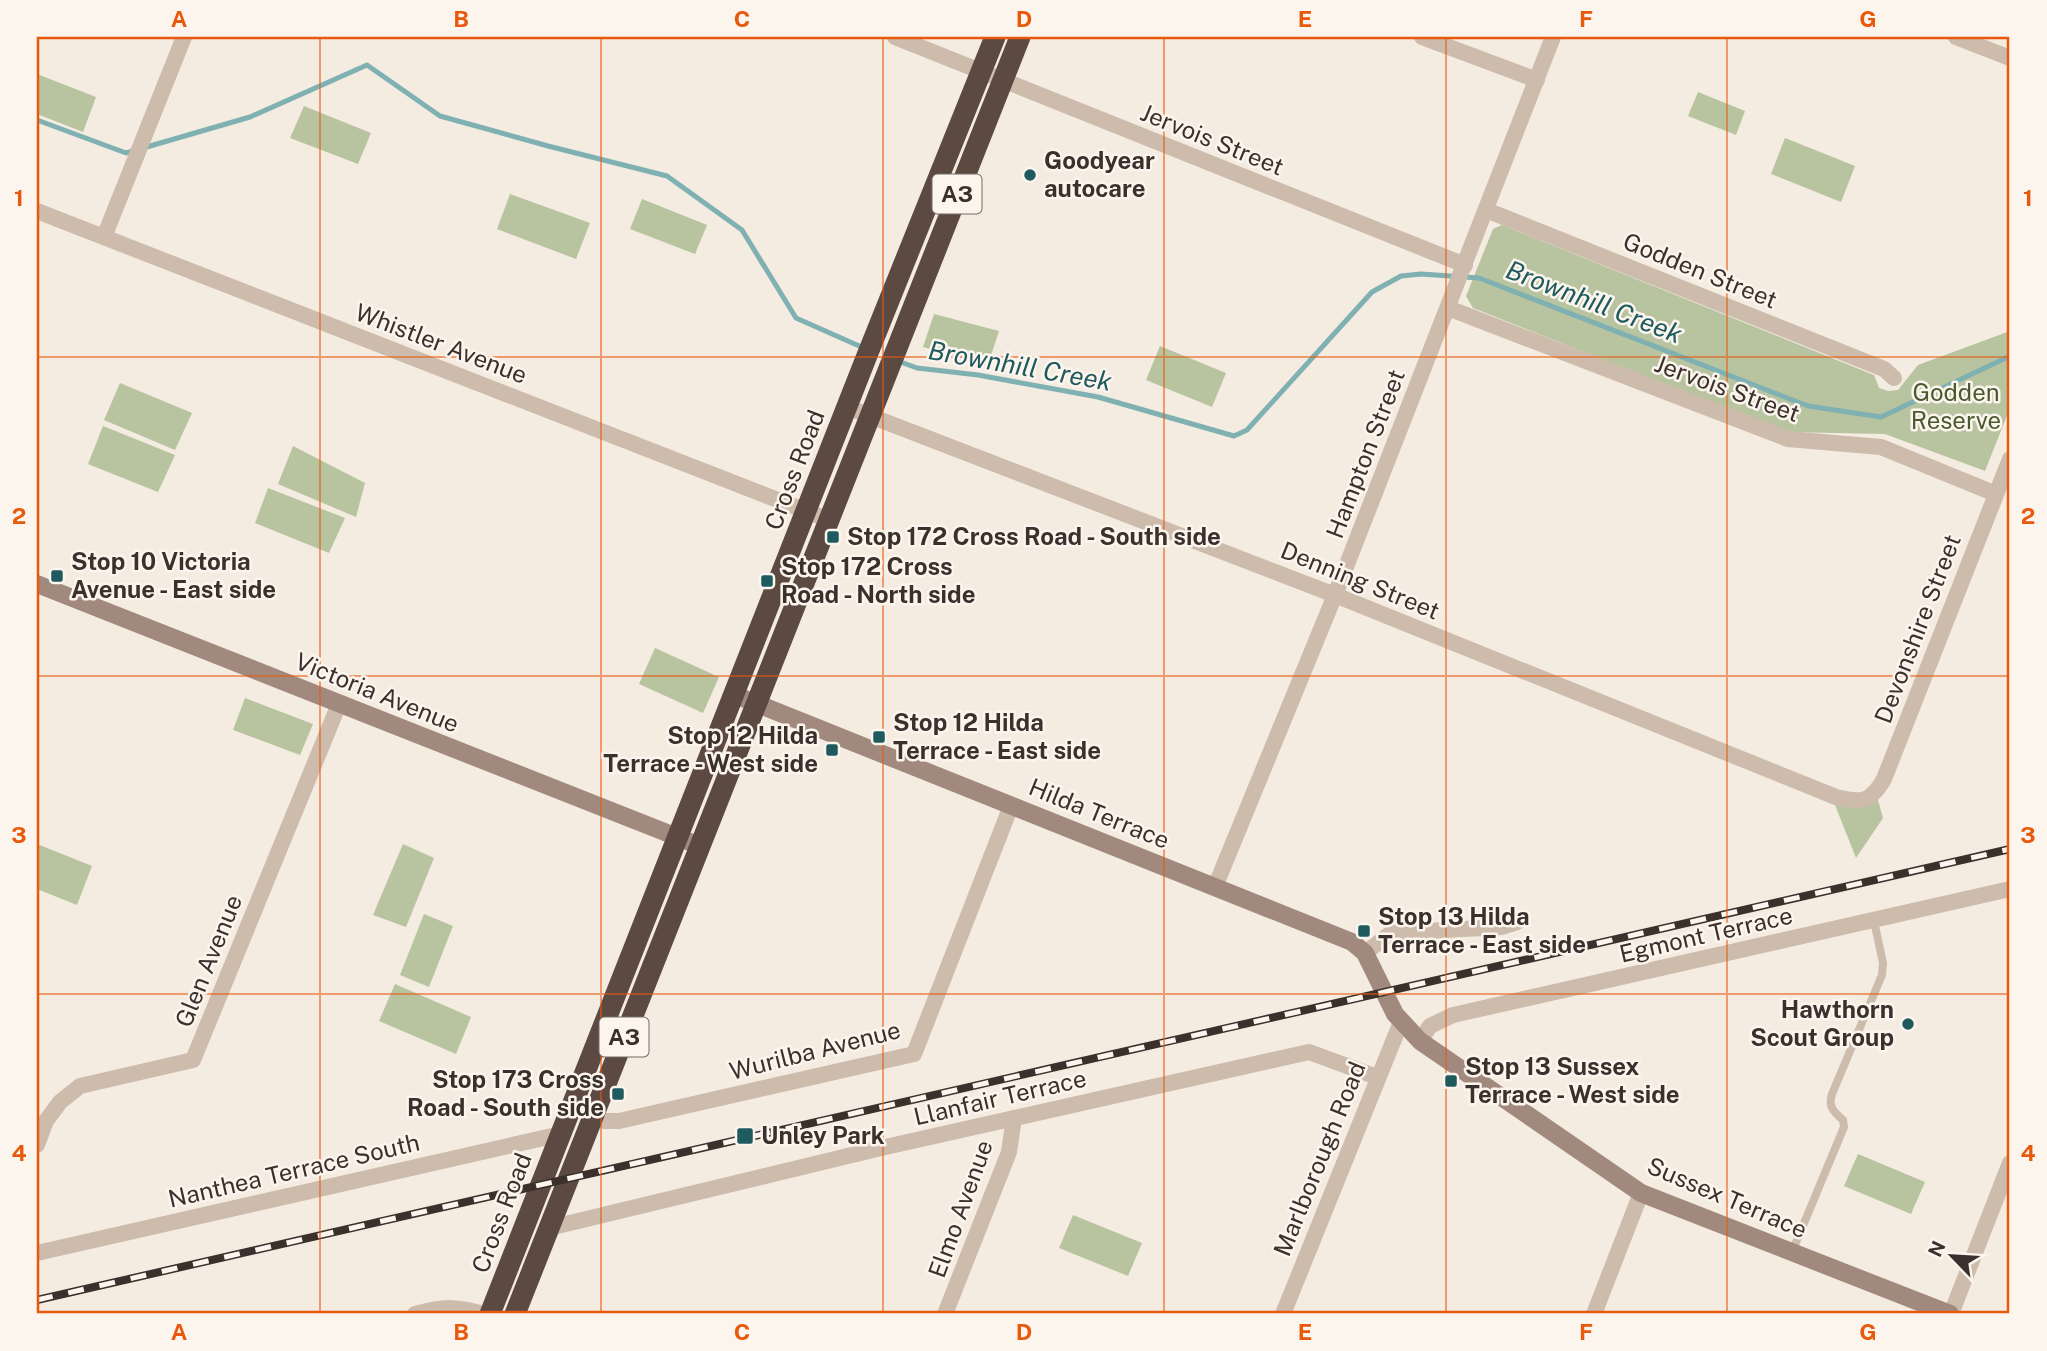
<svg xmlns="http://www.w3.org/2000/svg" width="2047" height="1351" viewBox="0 0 2047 1351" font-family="'Public Sans',sans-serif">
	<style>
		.green { fill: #b8c4a0 }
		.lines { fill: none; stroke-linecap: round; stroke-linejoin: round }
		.stream { stroke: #7fb0b2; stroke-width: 5 }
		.lane { stroke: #cdbbac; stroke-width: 8 }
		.street { stroke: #cdbbac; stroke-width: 16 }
		.secondary { stroke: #a18a7d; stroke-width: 18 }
		.highway { stroke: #5c4a42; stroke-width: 21 }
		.rail-casing { stroke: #3b302b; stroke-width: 8 }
		.rail { stroke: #fbf5ee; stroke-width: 5; stroke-dasharray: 16; stroke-linecap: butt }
		.grid { fill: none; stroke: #e8590c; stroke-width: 2; stroke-opacity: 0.55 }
		.poi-dot { fill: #1f5a5e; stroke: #fbf5ee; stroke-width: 2.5 }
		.labels { text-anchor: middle; stroke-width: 5; stroke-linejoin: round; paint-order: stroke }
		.shield { fill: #fbf5ee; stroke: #756b66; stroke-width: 2 }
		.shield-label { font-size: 23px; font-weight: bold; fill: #3b302b }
		.street-label { font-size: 24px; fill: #3b302b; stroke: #fbf5ee }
		.poi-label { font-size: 24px; font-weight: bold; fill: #3b302b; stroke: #fbf5ee; text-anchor: start }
		.park-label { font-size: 24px; fill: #4a5a2e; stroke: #fbf5ee }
		.water-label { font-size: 26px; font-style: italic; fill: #1f5a5e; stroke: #fbf5ee }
		.neatline { fill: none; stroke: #e8590c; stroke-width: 2.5 }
		.grid-label { font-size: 23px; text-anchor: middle; font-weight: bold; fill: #e8590c }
	</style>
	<rect width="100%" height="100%" fill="#f4ebe1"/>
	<g class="green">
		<polygon points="37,74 96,97 83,132 37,114"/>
		<polygon points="1698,92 1745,111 1736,135 1688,116"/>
		<polygon points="304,106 371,133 358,164 290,138"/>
		<polygon points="1785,138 1855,166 1841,202 1771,174"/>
		<polygon points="510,194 590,223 576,259 497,229"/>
		<polygon points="642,199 707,225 695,254 630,229"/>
		<polygon points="1502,225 1874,375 1879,388 1888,391 1898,390 1918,365 2010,331 2010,408 1985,471 1885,434 1786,432 1473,308 1466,296 1493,229"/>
		<polygon points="934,314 999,331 988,365 923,347"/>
		<polygon points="1160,346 1226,373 1212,407 1146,380"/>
		<polygon points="120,383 192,413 175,450 104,420"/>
		<polygon points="103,426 175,455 158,492 88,464"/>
		<polygon points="293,446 365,483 356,517 278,484"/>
		<polygon points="268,488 345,518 329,553 255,523"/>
		<polygon points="655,648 719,677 703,713 639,684"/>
		<polygon points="245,698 313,724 300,755 233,730"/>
		<polygon points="1876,793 1883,818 1856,858 1831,795"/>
		<polygon points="37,844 92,866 77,905 37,889"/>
		<polygon points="403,844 434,858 406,927 373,915"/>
		<polygon points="424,914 453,926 429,987 400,975"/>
		<polygon points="395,984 471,1017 456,1054 379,1021"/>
		<polygon points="1858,1154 1925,1182 1911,1214 1844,1186"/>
		<polygon points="1073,1215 1142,1243 1128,1276 1059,1248"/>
	</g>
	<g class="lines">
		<g class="stream">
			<polyline points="37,120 126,153 250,117 367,65 440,116 548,146 667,176 742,230 796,318 866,349"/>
			<polyline points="898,361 917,368 978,375 1098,397 1234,436 1247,430 1372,292 1401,276 1421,274 1479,278 1808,406 1881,417 2010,356"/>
		</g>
		<path class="lane" d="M1792,1252L1844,1127L1843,1120C1833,1111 1828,1107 1832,1094L1882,975L1883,963L1874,921"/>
		<g class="street">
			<polyline points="895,37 1465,265"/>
			<polyline points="1422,37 1537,80"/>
			<polyline points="1956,37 2010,58"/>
			<polyline points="1486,210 1884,369 1894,378"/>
			<polyline points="37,211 829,520"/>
			<polyline points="104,237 184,37"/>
			<polyline points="1448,308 1788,439 1881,447 1996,494"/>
			<path d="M847,407L1335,595L1836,797C1862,803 1870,803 1884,779L2010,459"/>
			<polyline points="1215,887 1335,595 1553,37"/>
			<polyline points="1365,953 1391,933 1501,927 1517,922"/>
			<polyline points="1420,1041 1430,1026 1453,1015 2010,889"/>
			<polyline points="593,1117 604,1121 619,1121 914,1054 1011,806"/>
			<polyline points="37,1145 46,1121 60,1102 80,1086 193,1060 339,704"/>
			<polyline points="549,1228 881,1148 1309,1052 1377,1077"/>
			<polyline points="37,1253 561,1134"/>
			<path d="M415,1314C445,1306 454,1306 484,1314"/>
			<polyline points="945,1314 1009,1152 1014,1118"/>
			<polyline points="1283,1314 1401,1022"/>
			<polyline points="1594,1314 1641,1193"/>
			<polyline points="1951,1314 2010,1163"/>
		</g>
		<g class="secondary">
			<polyline points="37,584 700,846"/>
			<polyline points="735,695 1352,942 1365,953 1395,1014 1420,1041 1641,1193 1950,1314"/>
		</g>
		<g class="highway">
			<polyline points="490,1314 866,358 995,37"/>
			<polyline points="515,1314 1020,37"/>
		</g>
		<g class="rail-casing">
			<polyline id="rail" points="37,1300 2010,849"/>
		</g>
		<use href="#rail" class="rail"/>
	</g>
	<path class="grid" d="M320,37V1314M601,37V1314M883,37V1314M1164,37V1314M1446,37V1314M1727,37V1314M37,357H2010M37,676H2010M37,994H2010"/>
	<g class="poi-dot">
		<circle cx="1030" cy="175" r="7"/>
		<rect x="826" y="530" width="14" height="14" rx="3.5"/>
		<rect x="50" y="569" width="14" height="14" rx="3.5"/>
		<rect x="760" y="574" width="14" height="14" rx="3.5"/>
		<rect x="872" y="730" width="14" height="14" rx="3.5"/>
		<rect x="825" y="743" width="14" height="14" rx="3.5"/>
		<rect x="1357" y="924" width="14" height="14" rx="3.5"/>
		<circle cx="1908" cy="1024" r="7"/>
		<rect x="1444" y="1074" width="14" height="14" rx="3.5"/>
		<rect x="611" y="1087" width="14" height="14" rx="3.5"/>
		<rect x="736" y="1127" width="18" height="18" rx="3.5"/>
	</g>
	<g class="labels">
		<g class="shield">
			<rect x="932.5" y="174.5" width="49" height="39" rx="5"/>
			<rect x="599.5" y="1017.5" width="49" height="39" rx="5"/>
		</g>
		<g class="shield-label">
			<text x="957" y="202">A3</text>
			<text x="624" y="1045">A3</text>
		</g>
		<g class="street-label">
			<text transform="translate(1212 140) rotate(22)" y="8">Jervois Street</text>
			<text transform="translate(1700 271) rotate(22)" y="8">Godden Street</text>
			<text transform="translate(441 344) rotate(21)" y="8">Whistler Avenue</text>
			<text transform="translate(1727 389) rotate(20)" y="8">Jervois Street</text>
			<text transform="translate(1366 454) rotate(-69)" y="8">Hampton Street</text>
			<text transform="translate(795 470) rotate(-69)" y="8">Cross Road</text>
			<text transform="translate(1360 581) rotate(22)" y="8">Denning Street</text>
			<text transform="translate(1918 629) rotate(-69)" y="8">Devonshire Street</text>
			<text transform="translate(377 693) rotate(22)" y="8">Victoria Avenue</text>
			<text transform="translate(1099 814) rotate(22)" y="8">Hilda Terrace</text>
			<text transform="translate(1706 935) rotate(-13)" y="8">Egmont Terrace</text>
			<text transform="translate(209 961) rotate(-68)" y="8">Glen Avenue</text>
			<text transform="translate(815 1051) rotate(-14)" y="8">Wurilba Avenue</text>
			<text transform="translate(1000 1098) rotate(-13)" y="8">Llanfair Terrace</text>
			<text transform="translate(1320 1159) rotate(-68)" y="8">Marlborough Road</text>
			<text transform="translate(294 1171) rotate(-13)" y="8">Nanthea Terrace South</text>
			<text transform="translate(1727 1198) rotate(23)" y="8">Sussex Terrace</text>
			<text transform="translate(961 1209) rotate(-70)" y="8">Elmo Avenue</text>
			<text transform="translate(502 1213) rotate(-69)" y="8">Cross Road</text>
		</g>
		<g class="poi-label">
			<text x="1044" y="169">Goodyear<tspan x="1044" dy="28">autocare</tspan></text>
			<text x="847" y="545">Stop 172 Cross Road - South side</text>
			<text x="71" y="570">Stop 10 Victoria<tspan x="71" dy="28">Avenue - East side</tspan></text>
			<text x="781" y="575">Stop 172 Cross<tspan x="781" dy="28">Road - North side</tspan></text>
			<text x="893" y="731">Stop 12 Hilda<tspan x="893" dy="28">Terrace - East side</tspan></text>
			<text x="818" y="744" text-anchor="end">Stop 12 Hilda<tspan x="818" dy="28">Terrace - West side</tspan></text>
			<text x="1378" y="925">Stop 13 Hilda<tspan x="1378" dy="28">Terrace - East side</tspan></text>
			<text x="1894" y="1018" text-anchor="end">Hawthorn<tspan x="1894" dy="28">Scout Group</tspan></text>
			<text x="1465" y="1075">Stop 13 Sussex<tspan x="1465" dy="28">Terrace - West side</tspan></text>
			<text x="604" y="1088" text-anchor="end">Stop 173 Cross<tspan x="604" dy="28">Road - South side</tspan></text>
			<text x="761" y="1144">Unley Park</text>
		</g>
		<g class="park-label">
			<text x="1956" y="401">Godden<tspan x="1956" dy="28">Reserve</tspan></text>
		</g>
		<g class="water-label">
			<text transform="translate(1594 302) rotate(21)" y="9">Brownhill Creek</text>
			<text transform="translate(1020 366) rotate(10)" y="9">Brownhill Creek</text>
		</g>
	</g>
	<rect width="2047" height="1351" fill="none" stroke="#fbf5ee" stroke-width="77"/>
	<g transform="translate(1952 1256) rotate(295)" stroke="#fbf5ee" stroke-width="5" paint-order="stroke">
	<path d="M0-5L12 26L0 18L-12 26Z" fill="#3b302b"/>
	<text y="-10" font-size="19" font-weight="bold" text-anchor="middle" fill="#3b302b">N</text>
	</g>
	<rect x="38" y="38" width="1970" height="1274" class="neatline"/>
	<g class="grid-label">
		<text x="179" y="27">A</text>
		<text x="461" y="27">B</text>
		<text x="742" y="27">C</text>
		<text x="1024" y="27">D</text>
		<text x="1305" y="27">E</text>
		<text x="1586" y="27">F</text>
		<text x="1868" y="27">G</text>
		<text x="19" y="206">1</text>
		<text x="2028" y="206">1</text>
		<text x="19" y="524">2</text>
		<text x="2028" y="524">2</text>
		<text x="19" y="843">3</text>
		<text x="2028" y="843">3</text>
		<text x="19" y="1161">4</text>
		<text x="2028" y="1161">4</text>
		<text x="179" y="1340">A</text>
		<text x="461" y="1340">B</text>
		<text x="742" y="1340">C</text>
		<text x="1024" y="1340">D</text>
		<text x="1305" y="1340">E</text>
		<text x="1586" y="1340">F</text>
		<text x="1868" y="1340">G</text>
	</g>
</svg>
